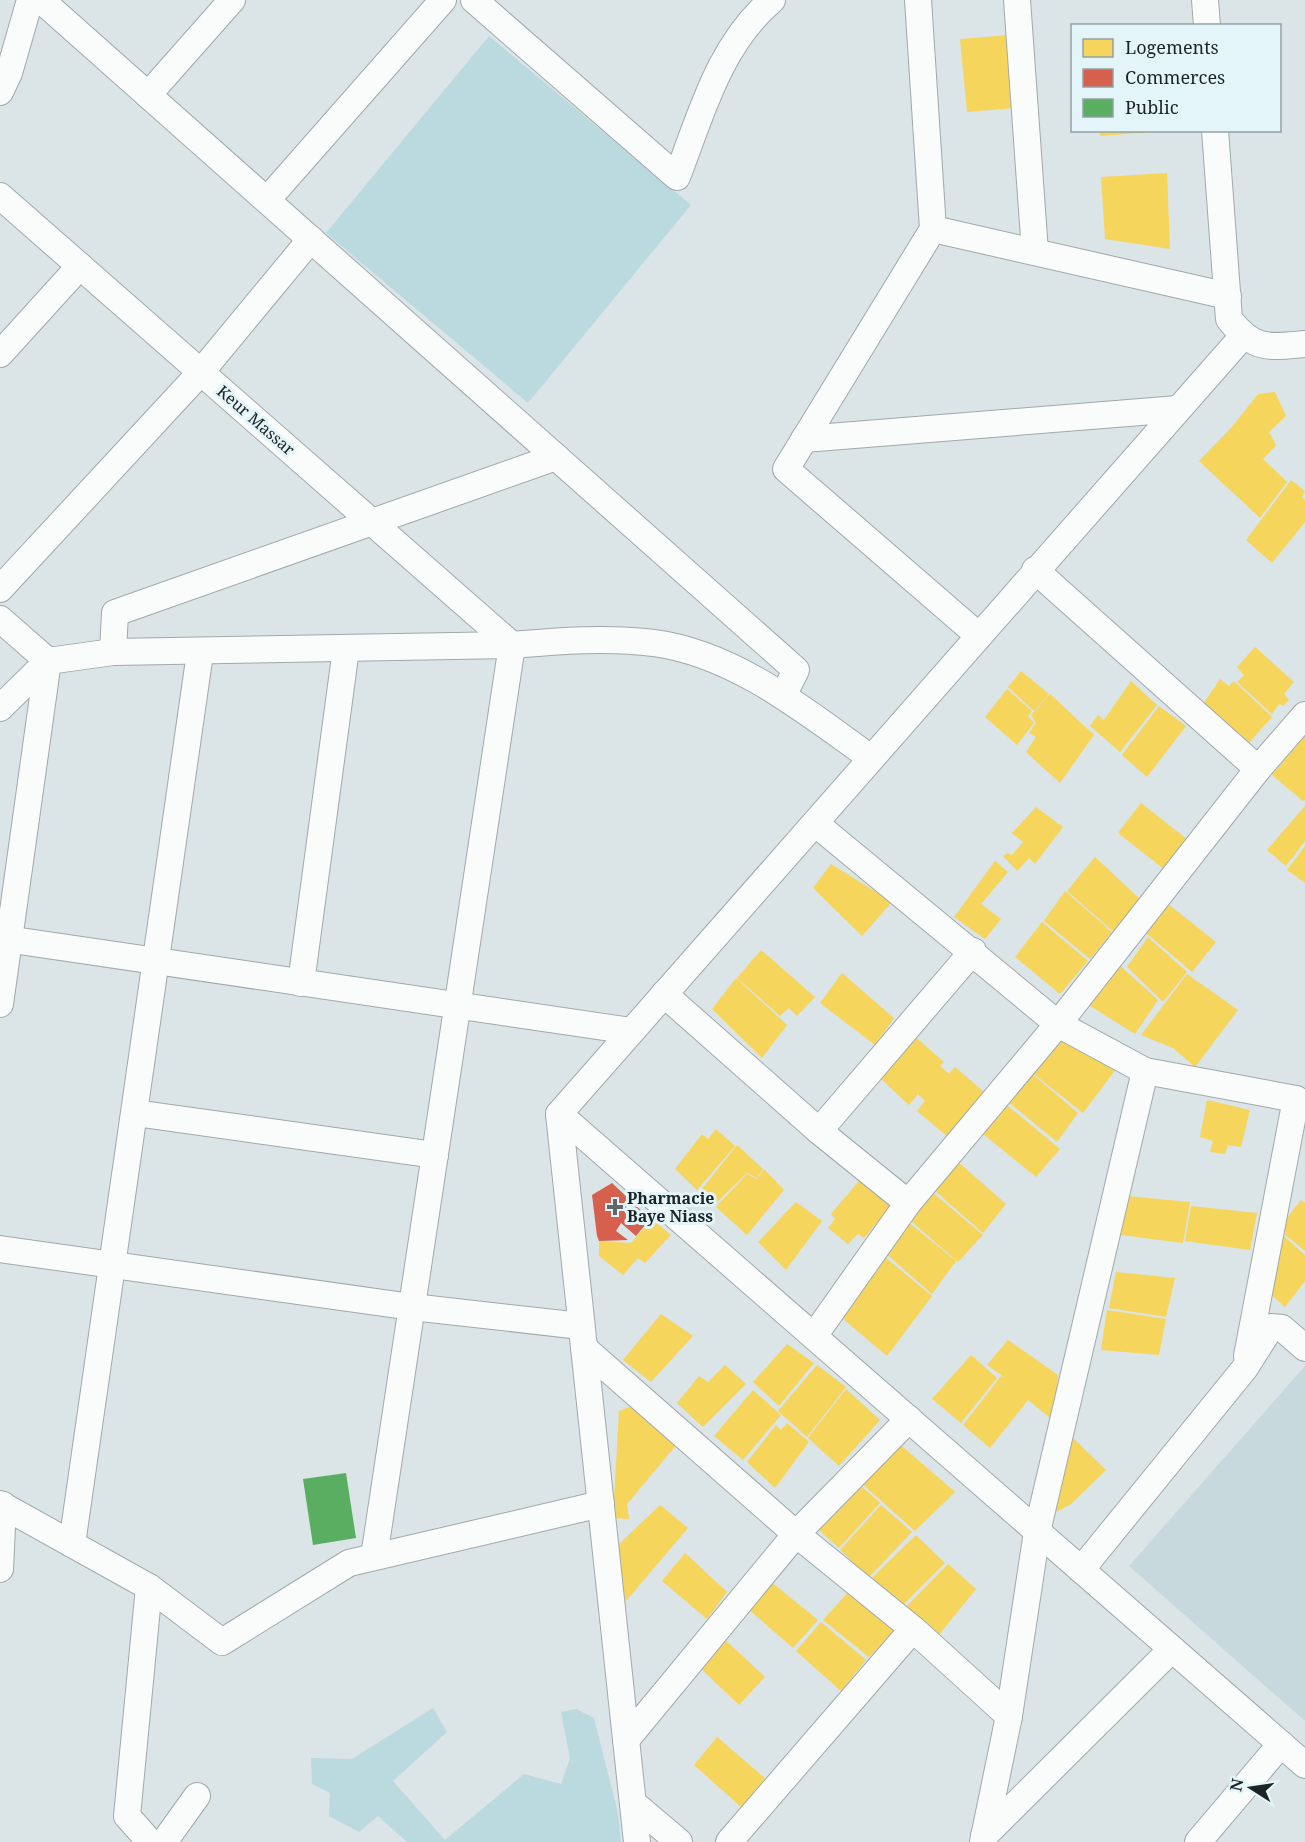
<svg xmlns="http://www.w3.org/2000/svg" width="1305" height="1842" viewBox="0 0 1305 1842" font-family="'Noto Serif',serif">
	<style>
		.built { fill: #c7d9dd }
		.green { fill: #bbdae0 }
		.homes { fill: #f6d55c }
		.shops { fill: #d6604d }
		.public { fill: #5aae61 }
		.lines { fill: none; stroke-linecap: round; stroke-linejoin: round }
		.minor-casing { stroke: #a1a9aa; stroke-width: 28 }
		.minor { stroke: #fafbfb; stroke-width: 26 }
		.poi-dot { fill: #5f6768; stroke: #e3f5f9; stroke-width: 2 }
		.labels { text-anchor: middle; stroke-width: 6; stroke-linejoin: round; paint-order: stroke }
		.street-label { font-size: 16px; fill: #1c2324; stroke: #e3f5f9 }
		.poi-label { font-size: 16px; font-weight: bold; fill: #1c2324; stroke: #e3f5f9; text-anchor: start }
	</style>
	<rect width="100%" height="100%" fill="#dbe4e6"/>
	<polygon class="built" points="1305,1366 1305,1721 1129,1566"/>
	<g class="green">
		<polygon points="489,36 691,205 528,403 326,233"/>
		<polygon points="433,1708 447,1732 393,1781 445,1840 524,1774 561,1784 570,1759 561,1712 576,1709 594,1718 618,1813 621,1842 407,1842 378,1816 359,1832 329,1816 330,1793 312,1784 311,1758 352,1759"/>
	</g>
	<g class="homes">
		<polygon points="1009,35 1014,108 967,112 960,39"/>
		<polygon points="1100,130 1153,130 1153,132 1100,136"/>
		<polygon points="1167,173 1170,249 1105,239 1101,177"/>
		<polygon points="1275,392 1286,416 1269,432 1276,445 1263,459 1287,482 1260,518 1199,461 1231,428 1258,394"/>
		<polygon points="1291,480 1305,491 1302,497 1305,500 1305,522 1272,563 1246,540"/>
		<polygon points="1255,647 1294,682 1284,694 1289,700 1283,706 1279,704 1272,714 1237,682 1244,675 1237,667"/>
		<polygon points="1021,671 1049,694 1034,711 1008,687"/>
		<polygon points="1220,679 1229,686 1234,681 1272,717 1247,745 1201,707"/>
		<polygon points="1131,681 1157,705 1120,752 1090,726 1098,715 1104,720"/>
		<polygon points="1007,689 1032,711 1028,716 1034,723 1017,745 985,717"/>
		<polygon points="1050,694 1094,735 1060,783 1026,752 1036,737 1029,733 1036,723 1031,715"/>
		<polygon points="1159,706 1186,726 1147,777 1122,755"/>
		<polygon points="1305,736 1305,800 1303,801 1272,775"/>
		<polygon points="1141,803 1188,840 1165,870 1118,833"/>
		<polygon points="1305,806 1305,841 1286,866 1267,850"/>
		<polygon points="1036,807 1063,827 1035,864 1029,858 1017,871 1003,856 1008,853 1012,855 1023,842 1012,833"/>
		<polygon points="1305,846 1305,883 1287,870"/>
		<polygon points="1095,857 1142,901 1113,931 1067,891"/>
		<polygon points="995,861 1008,872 981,904 1001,919 985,939 954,917"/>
		<polygon points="831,864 892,902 862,936 813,888"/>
		<polygon points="1065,891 1112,932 1090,959 1044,921"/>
		<polygon points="1168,904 1216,942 1192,972 1146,933"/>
		<polygon points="1042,922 1088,961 1060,994 1015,957"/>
		<polygon points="1148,937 1187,972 1163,1002 1127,967"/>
		<polygon points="761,950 815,997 797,1016 789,1008 780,1016 737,978"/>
		<polygon points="1116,962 1158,1000 1135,1034 1087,1004"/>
		<polygon points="842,973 894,1018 875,1045 820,1003"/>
		<polygon points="1187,974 1238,1010 1195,1067 1173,1048 1141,1035"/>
		<polygon points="736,978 787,1025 762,1058 712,1009"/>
		<polygon points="911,1033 944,1062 940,1066 949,1074 955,1067 984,1092 948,1137 917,1111 925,1101 918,1094 909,1105 877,1075"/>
		<polygon points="1068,1034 1119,1065 1083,1113 1034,1074"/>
		<polygon points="1029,1071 1078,1113 1057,1142 1006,1100"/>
		<polygon points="1207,1100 1250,1110 1241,1147 1228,1145 1225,1154 1210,1152 1213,1141 1200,1137"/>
		<polygon points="1007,1105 1060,1149 1036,1177 983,1134"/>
		<polygon points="716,1129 735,1146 697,1190 675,1169 702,1134 708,1139"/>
		<polygon points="737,1145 763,1169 757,1178 747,1173 714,1205 698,1194"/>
		<polygon points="957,1161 1006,1204 983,1233 934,1190"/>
		<polygon points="764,1169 784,1190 747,1235 716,1207 747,1174 757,1179"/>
		<polygon points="864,1175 895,1201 864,1238 858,1234 848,1244 828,1228 835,1219 831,1214"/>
		<polygon points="932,1192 983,1235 958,1262 911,1221"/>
		<polygon points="1127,1196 1190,1202 1183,1243 1121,1235"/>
		<polygon points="1301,1200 1305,1203 1305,1251 1278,1229"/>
		<polygon points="796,1202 822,1221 786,1270 758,1242"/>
		<polygon points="1191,1206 1257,1213 1250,1250 1185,1241"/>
		<polygon points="652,1219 671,1235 645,1263 638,1258 623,1275 599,1256 599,1241 631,1243"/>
		<polygon points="907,1221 956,1261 932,1294 884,1252"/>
		<polygon points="1269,1223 1305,1255 1305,1281 1285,1307 1253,1278 1257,1235"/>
		<polygon points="886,1258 932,1296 887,1356 842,1318"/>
		<polygon points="1116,1272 1175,1278 1166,1317 1109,1308"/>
		<polygon points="1107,1310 1166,1319 1159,1355 1101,1350"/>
		<polygon points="661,1314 693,1336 651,1382 623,1360"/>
		<polygon points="1008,1340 1058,1375 1054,1421 1028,1400 990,1448 963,1425 1001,1376 1004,1377 987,1365"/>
		<polygon points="787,1344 814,1363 779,1406 753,1382"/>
		<polygon points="971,1355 997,1378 961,1423 932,1399"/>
		<polygon points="725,1365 746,1384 703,1427 677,1403 699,1376 708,1382"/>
		<polygon points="817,1365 846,1387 807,1437 778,1411"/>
		<polygon points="846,1389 880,1420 839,1466 808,1438"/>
		<polygon points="753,1390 781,1415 743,1460 714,1436"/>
		<polygon points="634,1405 678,1443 627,1504 629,1519 613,1518 619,1411"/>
		<polygon points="787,1423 809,1442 775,1488 747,1462 776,1425 781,1430"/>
		<polygon points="1071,1436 1106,1470 1071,1504 1056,1512"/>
		<polygon points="896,1441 955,1492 915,1531 859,1481"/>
		<polygon points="846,1472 880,1503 839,1548 805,1518"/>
		<polygon points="660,1505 688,1528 626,1601 614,1549"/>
		<polygon points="881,1505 912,1532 869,1577 840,1550"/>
		<polygon points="916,1535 945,1563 901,1607 871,1579"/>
		<polygon points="685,1553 727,1592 707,1619 662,1581"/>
		<polygon points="948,1564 976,1589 938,1636 906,1607"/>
		<polygon points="770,1581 818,1620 793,1648 748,1609"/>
		<polygon points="851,1589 895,1630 869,1657 823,1620"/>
		<polygon points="821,1622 866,1660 841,1691 796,1651"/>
		<polygon points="719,1634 765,1677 739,1705 695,1663"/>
		<polygon points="717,1737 765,1778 741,1807 694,1765"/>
	</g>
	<polygon class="shops" points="612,1183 650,1219 636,1236 621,1223 616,1231 628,1240 599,1241 597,1236 592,1195"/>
	<polygon class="public" points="346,1473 356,1538 313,1545 303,1479"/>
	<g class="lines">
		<g class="minor-casing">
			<g id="minor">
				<polyline points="41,0 796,670 783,696"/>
				<path d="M474,0L677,177C701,115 719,45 772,0"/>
				<polyline points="918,0 933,229 786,469 979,636"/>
				<polyline points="1017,0 1035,252"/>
				<polyline points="1205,0 1207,26"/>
				<polyline points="0,92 9,73 30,0"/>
				<polyline points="148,95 232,0"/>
				<path d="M1215,130L1229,319C1254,351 1268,347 1305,344"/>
				<polyline points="0,196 512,645 374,1557"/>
				<polyline points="267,200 443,0"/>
				<polyline points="933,229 1228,296"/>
				<polyline points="0,354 80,266"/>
				<polyline points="804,439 1178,409"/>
				<polyline points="1035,570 1258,769"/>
				<polyline points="0,589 201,372 311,239"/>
				<polyline points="0,619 48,661"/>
				<polyline points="113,652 115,613 556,457"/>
				<path d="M0,708L48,661L113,652L512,645C559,641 606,637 654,643C736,654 806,712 871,758"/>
				<polyline points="816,824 1058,1024 1145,1071 1296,1099 1305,1108"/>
				<polyline points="0,938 631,1031"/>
				<polyline points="301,983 346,649"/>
				<polyline points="664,994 819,1131 908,1203"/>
				<polyline points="0,1004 48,661"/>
				<polyline points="135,1113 435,1155"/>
				<polyline points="559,1114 1305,1765"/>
				<polyline points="819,1131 973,951"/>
				<polyline points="0,1249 412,1307 581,1326"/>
				<polyline points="814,1336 908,1203 1058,1024 1258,769 1305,715"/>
				<polyline points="584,1348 796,1534 913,1629 1009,1716"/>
				<polyline points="1247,1356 1296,1099"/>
				<polyline points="0,1504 149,1587 222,1642 349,1563 601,1504"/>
				<polyline points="72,1544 200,653"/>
				<polyline points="0,1569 3,1505"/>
				<polyline points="1081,1570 1245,1368 1271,1327 1282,1328 1305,1348"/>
				<polyline points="149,1587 127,1816 150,1842"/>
				<polyline points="626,1740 796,1534 909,1419"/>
				<polyline points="633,1803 679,1842"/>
				<polyline points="984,1836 1172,1649"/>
				<polyline points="164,1842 197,1796"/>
				<polyline points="637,1842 559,1114 1243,336"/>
				<polyline points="729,1842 913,1629"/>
				<polyline points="983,1842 1009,1716 1037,1532 1145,1071"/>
				<polyline points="1198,1842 1281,1744"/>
			</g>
		</g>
		<use href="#minor" class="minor"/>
	</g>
	<path class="poi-dot" d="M612 1198h6v6h6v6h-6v6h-6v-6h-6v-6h6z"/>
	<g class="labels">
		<g class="street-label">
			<text transform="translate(256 420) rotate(41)" y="6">Keur Massar</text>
		</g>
		<g class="poi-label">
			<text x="627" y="1204">Pharmacie<tspan x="627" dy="18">Baye Niass</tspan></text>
		</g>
	</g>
	<rect x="1071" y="24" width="210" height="108" fill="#e3f5f9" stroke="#93a1a4" stroke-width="1.5"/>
	<rect x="1083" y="39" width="30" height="18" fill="#f6d55c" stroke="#93a1a4" stroke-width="1.5"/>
	<text x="1125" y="54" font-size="18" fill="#1c2324">Logements</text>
	<rect x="1083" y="69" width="30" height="18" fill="#d6604d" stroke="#93a1a4" stroke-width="1.5"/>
	<text x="1125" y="84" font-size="18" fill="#1c2324">Commerces</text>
	<rect x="1083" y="99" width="30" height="18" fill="#5aae61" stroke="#93a1a4" stroke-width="1.5"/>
	<text x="1125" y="114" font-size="18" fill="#1c2324">Public</text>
	<g transform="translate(1251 1788) rotate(282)" stroke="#e3f5f9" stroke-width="4.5" paint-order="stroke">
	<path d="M0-4.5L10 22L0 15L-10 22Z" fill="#1c2324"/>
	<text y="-9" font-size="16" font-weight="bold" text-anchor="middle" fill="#1c2324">N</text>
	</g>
</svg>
